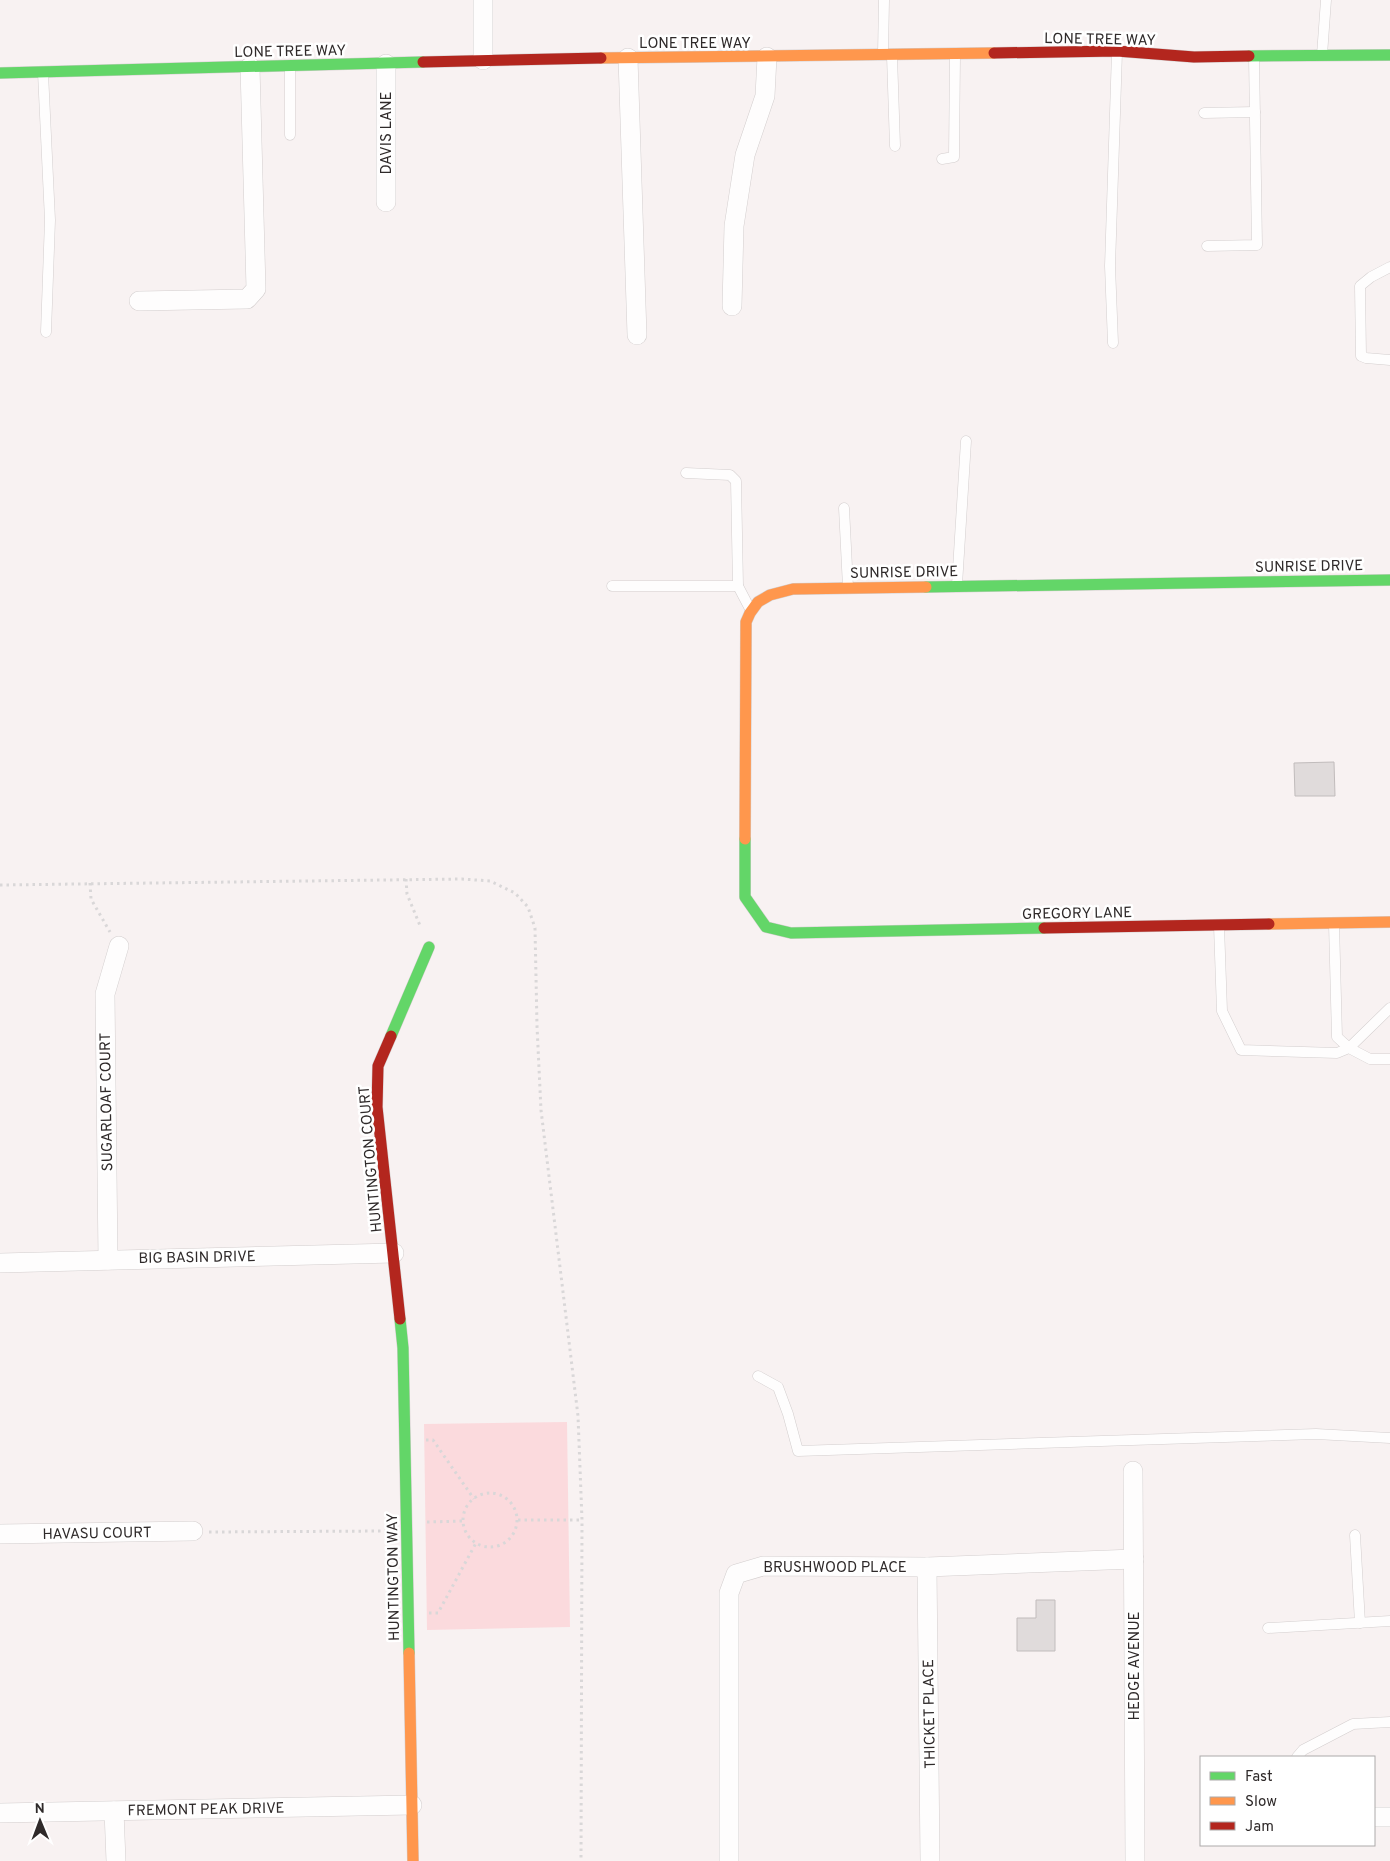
<svg xmlns="http://www.w3.org/2000/svg" width="1390" height="1861" viewBox="0 0 1390 1861" font-family="Overpass,sans-serif">
	<style>
		.green { fill: #fbdadd }
		.building { fill: #e0dbdb; stroke: #c1bcbc }
		.lines { fill: none; stroke-linecap: round; stroke-linejoin: round }
		.lane-casing { stroke: #d3cece; stroke-width: 11 }
		.street-casing { stroke: #d3cece; stroke-width: 20 }
		.fast-casing { stroke: #d3cece; stroke-width: 12 }
		.slow-casing { stroke: #d3cece; stroke-width: 12 }
		.jam-casing { stroke: #d3cece; stroke-width: 12 }
		.path { stroke: #d9d7d8; stroke-width: 3; stroke-dasharray: 2.5 4; stroke-linecap: butt }
		.lane { stroke: #fefdfd; stroke-width: 10 }
		.street { stroke: #fefdfd; stroke-width: 19 }
		.fast { stroke: #63d668; stroke-width: 11 }
		.slow { stroke: #ff974d; stroke-width: 11 }
		.jam { stroke: #b3261e; stroke-width: 11 }
		.labels { text-anchor: middle; stroke-width: 5; stroke-linejoin: round; paint-order: stroke }
		.street-label { font-size: 15px; fill: #2f2a2a; stroke: #fff }
	</style>
	<rect width="100%" height="100%" fill="#f8f2f2"/>
	<polygon class="green" points="567,1422 570,1627 427,1630 424,1424"/>
	<g class="building">
		<polygon points="1334,762 1335,796 1295,796 1294,763"/>
		<polygon points="1036,1600 1055,1600 1055,1651 1017,1651 1017,1618 1036,1618"/>
	</g>
	<g class="lines">
		<g class="lane-casing">
			<g id="lane">
				<polyline points="883,54 884,0"/>
				<polyline points="1322,55 1326,0"/>
				<polyline points="892,56 895,146"/>
				<polyline points="43,73 50,220 46,332"/>
				<polyline points="1204,113 1255,112"/>
				<polyline points="290,135 290,67"/>
				<polyline points="942,159 954,157 955,55"/>
				<polyline points="1207,246 1257,245 1254,57"/>
				<polyline points="1390,267 1371,277 1360,286 1361,356 1366,358 1390,360"/>
				<polyline points="1113,343 1110,266 1117,52"/>
				<polyline points="686,473 730,475 736,481 738,586 749,607"/>
				<polyline points="844,508 848,587"/>
				<polyline points="957,585 966,441"/>
				<polyline points="612,586 738,586"/>
				<polyline points="1334,924 1337,1037 1349,1048 1390,1008"/>
				<polyline points="1219,926 1222,1011 1241,1050 1337,1053 1349,1048 1370,1059 1390,1059"/>
				<polyline points="758,1376 778,1387 788,1414 798,1451 1316,1434 1390,1438"/>
				<polyline points="1355,1535 1360,1623"/>
				<polyline points="1268,1628 1390,1621"/>
				<polyline points="1297,1757 1303,1750 1353,1724 1390,1722"/>
			</g>
		</g>
		<g class="street-casing">
			<g id="street">
				<polyline points="483,0 483,60"/>
				<polyline points="628,58 637,335"/>
				<polyline points="386,202 386,64"/>
				<polyline points="139,301 247,299 256,289 250,67"/>
				<polyline points="732,306 734,226 745,155 765,96 767,57"/>
				<polyline points="108,1260 105,994 119,946"/>
				<polyline points="0,1263 394,1253"/>
				<polyline points="1133,1471 1135,1861"/>
				<polyline points="0,1534 193,1531"/>
				<polyline points="927,1567 930,1861"/>
				<polyline points="114,1811 116,1861"/>
				<polyline points="0,1813 412,1805"/>
				<polyline points="1374,1817 1390,1817"/>
				<polyline points="729,1861 729,1593 736,1574 763,1566 927,1567 1134,1559"/>
			</g>
		</g>
		<g class="fast-casing">
			<g id="fast">
				<polyline points="1249,56 1390,55"/>
				<polyline points="0,73 423,62"/>
				<polyline points="926,587 1390,580"/>
				<polyline points="745,839 745,897 766,927 791,933 1044,928"/>
				<polyline points="391,1036 429,947"/>
				<polyline points="400,1319 403,1348 409,1653"/>
			</g>
		</g>
		<g class="slow-casing">
			<g id="slow">
				<polyline points="601,58 994,53"/>
				<polyline points="745,839 746,622 750,613 758,602 770,595 793,589 926,587"/>
				<polyline points="1269,924 1390,922"/>
				<polyline points="409,1653 413,1861"/>
			</g>
		</g>
		<g class="jam-casing">
			<g id="jam">
				<polyline points="994,53 1117,51 1194,57 1249,56"/>
				<polyline points="423,62 601,58"/>
				<polyline points="1044,928 1269,924"/>
				<polyline points="391,1036 378,1066 377,1107 400,1319"/>
			</g>
		</g>
		<g class="path">
			<polyline points="406,879 407,894 421,928"/>
			<polyline points="90,883 91,899 110,932"/>
			<polyline points="0,885 462,879 490,881 515,893 528,907 535,928 537,1026 541,1110 578,1416 582,1520 581,1861"/>
			<polyline points="426,1440 433,1440 474,1499"/>
			<circle cx="490" cy="1520" r="27"/>
			<polyline points="518,1520 582,1520"/>
			<polyline points="427,1522 463,1521"/>
			<polyline points="209,1532 385,1531"/>
			<polyline points="429,1613 438,1613 476,1543"/>
		</g>
		<use href="#lane" class="lane"/>
		<use href="#street" class="street"/>
		<use href="#fast" class="fast"/>
		<use href="#slow" class="slow"/>
		<use href="#jam" class="jam"/>
	</g>
	<g class="labels">
		<g class="street-label">
			<text transform="translate(1100 39) rotate(1)" y="5">LONE TREE WAY</text>
			<text x="695" y="48">LONE TREE WAY</text>
			<text transform="translate(290 51) rotate(-1)" y="5">LONE TREE WAY</text>
			<text transform="translate(386 133) rotate(-90)" y="5">DAVIS LANE</text>
			<text transform="translate(1309 566) rotate(-1)" y="5">SUNRISE DRIVE</text>
			<text transform="translate(904 572) rotate(-1)" y="5">SUNRISE DRIVE</text>
			<text transform="translate(1077 913) rotate(-1)" y="5">GREGORY LANE</text>
			<text transform="translate(106 1102) rotate(-91)" y="5">SUGARLOAF COURT</text>
			<text transform="translate(370 1159) rotate(-95)" y="5">HUNTINGTON COURT</text>
			<text transform="translate(197 1257) rotate(-1)" y="5">BIG BASIN DRIVE</text>
			<text transform="translate(97 1533) rotate(-1)" y="5">HAVASU COURT</text>
			<text x="835" y="1572">BRUSHWOOD PLACE</text>
			<text transform="translate(393 1577) rotate(-91)" y="5">HUNTINGTON WAY</text>
			<text transform="translate(1134 1666) rotate(-90)" y="5">HEDGE AVENUE</text>
			<text transform="translate(929 1714) rotate(-91)" y="5">THICKET PLACE</text>
			<text transform="translate(206 1809) rotate(-1)" y="5">FREMONT PEAK DRIVE</text>
		</g>
	</g>
	<rect x="1200" y="1756" width="175" height="90" fill="#ffffff" stroke="#acaaaa"/>
	<rect x="1210" y="1772" width="25" height="8" fill="#63d668" stroke="#acaaaa"/>
	<text x="1245" y="1781" font-size="15" fill="#2f2a2a">Fast</text>
	<rect x="1210" y="1797" width="25" height="8" fill="#ff974d" stroke="#acaaaa"/>
	<text x="1245" y="1806" font-size="15" fill="#2f2a2a">Slow</text>
	<rect x="1210" y="1822" width="25" height="8" fill="#b3261e" stroke="#acaaaa"/>
	<text x="1245" y="1831" font-size="15" fill="#2f2a2a">Jam</text>
	<g transform="translate(40 1821) rotate(359)" stroke="#ffffff" stroke-width="4" paint-order="stroke">
	<path d="M0-4L9 19L0 12L-9 19Z" fill="#2f2a2a"/>
	<text y="-8" font-size="14" font-weight="bold" text-anchor="middle" fill="#2f2a2a">N</text>
	</g>
</svg>
